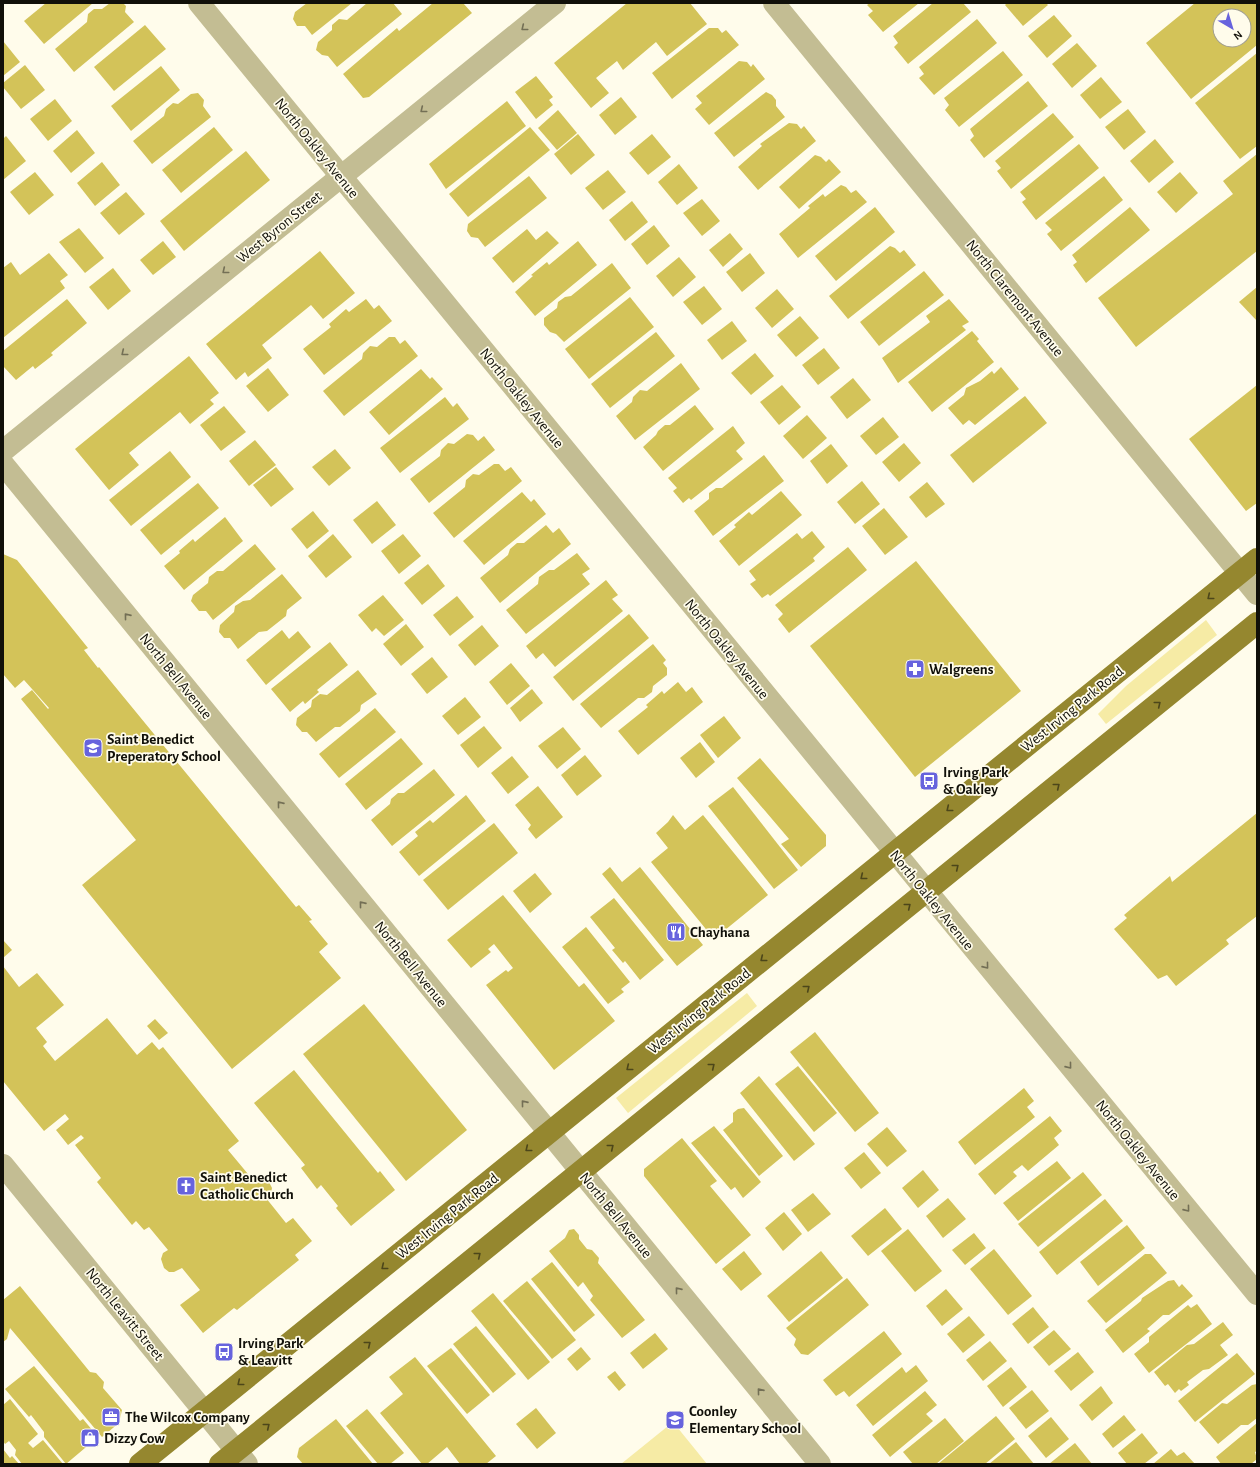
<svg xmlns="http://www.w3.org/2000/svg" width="1260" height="1467" viewBox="0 0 1260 1467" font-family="'Alegreya Sans',sans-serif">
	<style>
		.green { fill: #f6eba5 }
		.building { fill: #d3c359; fill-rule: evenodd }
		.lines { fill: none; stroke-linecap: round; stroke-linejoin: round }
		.street { stroke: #c3bd93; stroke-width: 22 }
		.primary { stroke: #95872f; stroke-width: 22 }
		.oneway { stroke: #736f55 }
		.oneway2 { stroke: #4c461a }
		.labels { text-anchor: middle; stroke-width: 3.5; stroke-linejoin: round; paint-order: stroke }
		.street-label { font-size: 15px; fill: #111009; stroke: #fffceb }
		.poi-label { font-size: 15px; font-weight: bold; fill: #111009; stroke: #fffceb; text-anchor: start }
	</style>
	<rect width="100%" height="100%" fill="#fffceb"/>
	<g class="green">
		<polygon points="1206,620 1217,635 1106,724 1098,714 1126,686"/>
		<polygon points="747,993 757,1006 628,1113 616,1098"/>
		<polygon points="673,1422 707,1464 621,1464"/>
	</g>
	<g class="building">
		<polygon points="46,3 93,3 44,44 24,21"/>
		<polygon points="110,3 123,3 126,6 125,12 134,22 74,72 55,49 87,22 88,14 94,9 102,9"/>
		<polygon points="307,3 352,3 312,35 305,26 297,26 293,19 295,12"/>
		<polygon points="367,3 393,3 402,14 337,67 328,56 322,55 316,50 318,42 332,30 332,25 339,19 347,20"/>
		<polygon points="433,3 463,3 472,13 369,97 363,98 343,74 397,28 399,31"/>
		<polygon points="627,3 690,3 707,24 667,56 656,42 623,70 617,61 596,78 609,93 591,108 554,63"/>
		<polygon points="870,3 919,3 883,32 868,15 873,11 867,5"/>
		<polygon points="933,3 963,3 971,12 908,64 894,47 898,43 893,36"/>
		<polygon points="1007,3 1046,3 1048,5 1023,26 1005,5"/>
		<path d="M1195,3H1255L1257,6V45L1191,99L1146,43ZM1220,16H1244V40H1220Z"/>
		<polygon points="1054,15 1072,36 1047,58 1028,36"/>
		<polygon points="977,19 997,43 934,95 919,78 924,74 919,67"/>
		<polygon points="145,25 166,49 114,91 94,67"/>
		<polygon points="709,28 718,28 722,33 726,30 739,45 672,99 652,73"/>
		<polygon points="3,41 20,62 3,76"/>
		<polygon points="1077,43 1097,66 1072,88 1052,64"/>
		<polygon points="1003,51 1023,75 959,127 945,110 949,105 944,98"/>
		<polygon points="1257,53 1257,146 1240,159 1195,103"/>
		<polygon points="739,61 747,62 751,67 753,64 765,79 709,125 695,109 702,103 696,96"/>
		<polygon points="25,65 45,90 21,109 3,87 3,83"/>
		<polygon points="161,66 180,90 131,131 111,106"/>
		<polygon points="536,76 553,97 549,100 553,105 536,119 515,92"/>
		<polygon points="1101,77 1122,102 1100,119 1080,95"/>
		<polygon points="1028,81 1048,106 984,158 970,140 974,136 970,129"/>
		<polygon points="766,92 772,95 776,100 776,106 785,117 734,157 714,133"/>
		<polygon points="198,93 204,100 203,106 211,117 152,164 133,141 164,116 166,109 173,103 178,104 191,94"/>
		<polygon points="621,97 637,117 615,135 599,115"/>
		<polygon points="55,99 72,121 48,141 30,119"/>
		<polygon points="507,101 526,126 446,189 429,164"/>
		<polygon points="1128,109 1146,132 1124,150 1105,127"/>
		<polygon points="558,110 577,133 557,150 538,128"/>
		<polygon points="1053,113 1074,137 1011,189 997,171 1001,168 995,161"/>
		<polygon points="789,123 797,124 801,129 804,126 816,141 758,190 738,167 762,146 760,144"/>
		<polygon points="214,127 233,150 181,193 162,170"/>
		<polygon points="530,127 550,150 468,217 449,194"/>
		<polygon points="77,130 95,153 71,173 53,151"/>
		<polygon points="578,134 595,155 571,175 554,154"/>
		<polygon points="652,134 671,157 648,175 629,153"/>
		<polygon points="6,136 26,161 3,180 3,139"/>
		<polygon points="1155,139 1174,162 1149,183 1130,161"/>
		<polygon points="1079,144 1099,168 1036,220 1022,202 1026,199 1020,192"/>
		<polygon points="246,151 270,180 184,251 160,221"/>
		<polygon points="1257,154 1257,251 1136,347 1098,298 1233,194 1223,181"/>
		<polygon points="815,155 821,157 826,162 829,159 841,172 799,209 779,187"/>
		<polygon points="102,162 120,185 95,206 77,183"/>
		<polygon points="679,164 698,188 677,205 658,182"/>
		<polygon points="608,170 626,192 603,210 585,188"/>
		<polygon points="35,172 54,195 29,215 10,192"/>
		<polygon points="1180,172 1198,193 1176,213 1157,192"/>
		<polygon points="529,176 547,198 485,247 478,238 471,237 467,231 468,224"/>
		<polygon points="1104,176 1123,200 1061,251 1047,234 1052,230 1045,223"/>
		<polygon points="841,185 846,187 851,193 856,190 867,202 798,258 779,234 810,208 808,206 823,194 825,197"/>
		<polygon points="126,192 145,214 119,235 100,213"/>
		<polygon points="702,199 720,221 702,236 683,213"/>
		<polygon points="632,201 648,222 625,241 609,220"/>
		<polygon points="875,207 895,232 836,281 815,256"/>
		<polygon points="1130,207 1150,230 1086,283 1073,265 1077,262 1072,255"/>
		<polygon points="654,225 670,246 647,265 631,244"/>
		<polygon points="79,228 104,258 85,273 59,242"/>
		<polygon points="527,229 536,240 547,231 559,243 513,283 492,258"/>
		<polygon points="730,233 743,249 723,267 709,250"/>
		<polygon points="163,241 176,257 153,275 140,260"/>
		<polygon points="578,241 597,265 535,316 515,292 533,276 531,275 547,262 549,265"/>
		<polygon points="890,246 895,248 900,253 904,250 916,265 848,319 829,296"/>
		<polygon points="320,251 355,293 323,319 311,305 262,345 272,358 248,377 245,372 236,380 206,344"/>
		<polygon points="49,253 68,275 60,281 65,288 3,338 3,268 11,262 20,275"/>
		<polygon points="750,253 765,273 742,292 726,272"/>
		<polygon points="679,257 696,277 673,297 656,276"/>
		<polygon points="612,263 631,288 564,342 556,334 550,332 544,325 544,318 557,308 558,302 565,297 571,296"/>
		<polygon points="113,268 131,291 108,310 89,287"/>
		<polygon points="924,271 944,295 879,346 860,322"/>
		<polygon points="704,286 722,309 702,325 683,302"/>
		<polygon points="1257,287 1257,321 1239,302"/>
		<polygon points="777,289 794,309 772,328 755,308"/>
		<polygon points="630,297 654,327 589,379 565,349"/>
		<polygon points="67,299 87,323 51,353 53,355 35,369 33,366 16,380 3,366 3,351"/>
		<polygon points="366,299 374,309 379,305 392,321 324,375 303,349 331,327 329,324 346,309 349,312"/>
		<polygon points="949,299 969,322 962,326 966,330 898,383 882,358 930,322 926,316"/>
		<polygon points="800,316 819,338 796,357 777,335"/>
		<polygon points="732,321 747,341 722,360 707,340"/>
		<polygon points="972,331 979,339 977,341 994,362 932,412 908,382"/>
		<polygon points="656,332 675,356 610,408 591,384"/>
		<polygon points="389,337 395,337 400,344 405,340 418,356 344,416 323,391 362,359 363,353 370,346 377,347"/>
		<polygon points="824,348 840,368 818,385 802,365"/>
		<polygon points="755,353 774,376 751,395 731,373"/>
		<polygon points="189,356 219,393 210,400 214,404 190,424 180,412 129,453 139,465 109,490 75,449"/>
		<polygon points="681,363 700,389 635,440 616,416 632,402 633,397 640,390 647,391"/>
		<polygon points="1001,367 1019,389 975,425 969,420 963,425 948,408 964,395 966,388 980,381 992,371 994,374"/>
		<polygon points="268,368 289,395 268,412 246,386"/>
		<polygon points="421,369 430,379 432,377 443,389 389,435 369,412"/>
		<polygon points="853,378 871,400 847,419 830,397"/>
		<polygon points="782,385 801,407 779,425 760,402"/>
		<polygon points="1257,385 1257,503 1246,511 1189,439"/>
		<polygon points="1025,396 1047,423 973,483 950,455"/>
		<polygon points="445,397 453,407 457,403 469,419 400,473 380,448"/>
		<polygon points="695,405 714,429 663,471 643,447 656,435 658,431 665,425 670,425"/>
		<polygon points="224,406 246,432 221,451 200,425"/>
		<polygon points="807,415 827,438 803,459 783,436"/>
		<polygon points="883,417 899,437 876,455 860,436"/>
		<polygon points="733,426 745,443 736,451 743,459 691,500 689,498 683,503 673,491 677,488 668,478"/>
		<polygon points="467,434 473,435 478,441 484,436 495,450 429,503 410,479 440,456 441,450 448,443 454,444"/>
		<polygon points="255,440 276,465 249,486 229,461"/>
		<polygon points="904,443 921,463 899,482 882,462"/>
		<polygon points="831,444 848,466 827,484 810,461"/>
		<polygon points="335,449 351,468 329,486 312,467"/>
		<polygon points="170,451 191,477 131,526 109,500"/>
		<polygon points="764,455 784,481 713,536 694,511 709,499 709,493 716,488 722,488"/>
		<polygon points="494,464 499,464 505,471 511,467 522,481 454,538 433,513 465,487 466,480 473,474 479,475"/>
		<polygon points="276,467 294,489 271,507 253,485"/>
		<polygon points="862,481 880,504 855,524 837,502"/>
		<polygon points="927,482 945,504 926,518 909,497"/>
		<polygon points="198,483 219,508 161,555 140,530"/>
		<polygon points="781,491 802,515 739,566 719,541 736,527 734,525 749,512 752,515"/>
		<polygon points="522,492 531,502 534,499 546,514 484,565 463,541"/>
		<polygon points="377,501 396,525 372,544 353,520"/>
		<polygon points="884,508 908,537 885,555 862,526"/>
		<polygon points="313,511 329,531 307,549 291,529"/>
		<polygon points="225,517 243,541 184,590 164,566 180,553 179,551 193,539 195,542"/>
		<polygon points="546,525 553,533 559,528 571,544 500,603 480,578 508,555 510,549 517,543 524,543"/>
		<polygon points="812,531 825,547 813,558 815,561 770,596 768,594 762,598 750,584 756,580 749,571 797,533 802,539"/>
		<polygon points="333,534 352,557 326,578 308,556"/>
		<polygon points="403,534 421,556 399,574 381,551"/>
		<polygon points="255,544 276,569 213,620 206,611 199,611 191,601 193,595 208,583 209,577 217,571 223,571"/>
		<polygon points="848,547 867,570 789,633 778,619 783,614 775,605"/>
		<polygon points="577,553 590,569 582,574 590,584 526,634 506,610 538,584 539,577 549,570 554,570"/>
		<polygon points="3,554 17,560 88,648 84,650 98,668 99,667 296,907 299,905 312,920 309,921 328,944 319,952 341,978 232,1069 82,885 136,840 21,699 32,690 48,709 49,708 24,680 15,688 3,674"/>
		<polygon points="916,561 1021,691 915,777 810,646"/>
		<polygon points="428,564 445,586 422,605 404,583"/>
		<polygon points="282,574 302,598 287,610 286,616 267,631 259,632 238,649 230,638 224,638 219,632 220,625 234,612 235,606 243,601 250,600"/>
		<polygon points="606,580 618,595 612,599 623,611 555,667 543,653 536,659 526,646"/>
		<polygon points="383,595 404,620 384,636 376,628 372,632 358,615"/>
		<polygon points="457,596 474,617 450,636 433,615"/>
		<polygon points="629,614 649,638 573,701 553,677"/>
		<polygon points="406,624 424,647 401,666 383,644"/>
		<polygon points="482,625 499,646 475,666 458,645"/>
		<polygon points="282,630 289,639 298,631 311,647 266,685 246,660"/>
		<polygon points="330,642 348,665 317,690 319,692 305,704 303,701 290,712 271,689"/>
		<polygon points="653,644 666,660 663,663 667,668 667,675 653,686 652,692 644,698 638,698 601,728 580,704"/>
		<polygon points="432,657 448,677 427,694 411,674"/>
		<polygon points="511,663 530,686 507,705 489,682"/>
		<polygon points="358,670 377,694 361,705 360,711 340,727 335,727 316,742 307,732 302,732 296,725 297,718 311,707 312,700 320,694 327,695"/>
		<polygon points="678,682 686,692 692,687 703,702 638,755 618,731 648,707 646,705 662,691 664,694"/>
		<polygon points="532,689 543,703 520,722 510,708"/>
		<polygon points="465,697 481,717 458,735 442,716"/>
		<polygon points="375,708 396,732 339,778 319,754"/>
		<polygon points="724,716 741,738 718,758 700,735"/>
		<polygon points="484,726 502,748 478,768 460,745"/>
		<polygon points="563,727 581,749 557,769 538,746"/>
		<polygon points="401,738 423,764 366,810 345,784"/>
		<polygon points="700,742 715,762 696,778 680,758"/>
		<polygon points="585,755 602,776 577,796 561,775"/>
		<polygon points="512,756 529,777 508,794 491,773"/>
		<polygon points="760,758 826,835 826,846 801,867 781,844 789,839 737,778"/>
		<polygon points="434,769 455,795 392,846 371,820 390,804 391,799 398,793 404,793"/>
		<polygon points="538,786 563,817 536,839 528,829 531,825 515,805"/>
		<polygon points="733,787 798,870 774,889 708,806"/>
		<polygon points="466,795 486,821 419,876 399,852 418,836 415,832 430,820 433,823"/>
		<polygon points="1257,813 1257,916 1226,940 1229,944 1176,986 1167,975 1158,979 1114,929 1127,918 1124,915 1170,876 1172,882"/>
		<polygon points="673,815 685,830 703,815 768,895 714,939 651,862 668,848 656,833 668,822"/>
		<polygon points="494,823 518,853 448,910 423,880"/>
		<polygon points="610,867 622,882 640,867 703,945 677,966 602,874"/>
		<polygon points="535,873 552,894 530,913 513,891"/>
		<polygon points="503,895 579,987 584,983 615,1021 554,1070 486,985 506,970 508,972 513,968 494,944 488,949 491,952 471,968 447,940"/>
		<polygon points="614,898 664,960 640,980 625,961 623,963 612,950 615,948 590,917"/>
		<polygon points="586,927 630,982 621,989 624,992 608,1004 562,947"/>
		<polygon points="3,940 12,950 3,958"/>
		<polygon points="3,966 19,987 37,973 64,1005 36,1028 47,1042 43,1046 55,1061 107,1018 137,1055 152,1042 159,1050 163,1047 239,1141 228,1150 253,1180 259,1177 268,1180 272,1188 271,1193 266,1198 286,1223 293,1218 312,1241 295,1255 299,1260 237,1310 234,1308 203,1333 180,1305 200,1290 182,1268 174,1272 169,1272 164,1268 161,1259 163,1253 168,1250 149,1227 144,1230 136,1221 132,1225 97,1182 101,1178 75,1145 84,1138 81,1135 68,1145 56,1130 69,1119 65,1114 44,1131 3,1081"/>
		<polygon points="364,1004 467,1130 406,1181 303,1054"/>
		<polygon points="155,1019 168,1033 159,1040 147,1026"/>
		<polygon points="815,1032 879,1113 855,1132 790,1052"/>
		<polygon points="798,1066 837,1113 814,1132 775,1084"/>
		<polygon points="294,1070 378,1173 380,1171 395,1190 351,1226 336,1208 338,1206 321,1185 317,1189 301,1168 305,1165 254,1103"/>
		<polygon points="759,1076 815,1144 794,1161 740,1093"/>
		<polygon points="1024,1088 1034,1101 1027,1107 1035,1117 975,1165 958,1142"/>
		<polygon points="744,1108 783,1156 759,1176 723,1130 733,1122 733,1113 738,1109"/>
		<polygon points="1050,1116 1062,1131 1054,1138 1059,1145 1028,1171 1022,1165 1013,1172 1017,1176 995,1195 978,1174"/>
		<polygon points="714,1126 761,1182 743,1198 735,1187 731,1190 691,1143"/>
		<polygon points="887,1127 907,1151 887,1167 867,1144"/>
		<polygon points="682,1138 717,1181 710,1186 751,1235 716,1264 644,1176 644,1169"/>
		<polygon points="864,1152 881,1173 861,1189 844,1168"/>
		<polygon points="1057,1161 1071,1178 1018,1221 1003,1203"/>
		<polygon points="923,1170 939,1190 918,1208 902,1188"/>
		<polygon points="1083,1172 1102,1195 1038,1247 1018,1224"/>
		<polygon points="813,1193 831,1214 808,1232 791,1210"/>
		<polygon points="948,1198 966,1219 943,1238 926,1216"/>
		<polygon points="1105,1199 1123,1221 1057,1275 1039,1252"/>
		<polygon points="885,1208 902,1229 868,1256 851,1236"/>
		<polygon points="784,1212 802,1234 783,1251 765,1228"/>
		<polygon points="1127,1225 1145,1248 1098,1286 1080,1262"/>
		<polygon points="574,1229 579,1235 579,1239 587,1249 592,1250 599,1258 598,1263 645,1320 622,1338 590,1300 593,1296 583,1282 578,1287 549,1251 565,1238 569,1230"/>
		<polygon points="908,1229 942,1271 915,1292 881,1251"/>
		<polygon points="974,1233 986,1248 965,1265 952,1250"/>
		<polygon points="994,1249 1032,1296 1008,1315 970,1269"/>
		<polygon points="744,1251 762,1274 741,1291 722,1269"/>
		<polygon points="821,1251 843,1278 789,1322 767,1296"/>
		<polygon points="1145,1254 1151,1254 1167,1273 1106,1323 1087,1301"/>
		<polygon points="552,1262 595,1315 574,1332 531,1279"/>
		<polygon points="847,1278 869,1305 808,1355 801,1354 794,1345 796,1339 786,1328"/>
		<polygon points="1174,1280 1179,1287 1182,1284 1193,1296 1169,1315 1163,1315 1147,1329 1150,1331 1123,1353 1105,1330 1141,1301 1142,1298 1168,1281"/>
		<polygon points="527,1281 576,1340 552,1359 503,1301"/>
		<polygon points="20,1286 90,1372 96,1373 104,1382 103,1388 122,1410 119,1423 102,1437 10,1328 7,1339 3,1342 3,1300"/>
		<polygon points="946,1289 963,1309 942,1326 926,1306"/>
		<polygon points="493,1293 550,1362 528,1380 471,1311"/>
		<polygon points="1197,1304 1212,1324 1149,1373 1134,1354 1149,1342 1149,1337 1188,1305 1191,1308"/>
		<polygon points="1033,1307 1049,1327 1028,1344 1012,1324"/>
		<polygon points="969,1316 985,1335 963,1353 947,1334"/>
		<polygon points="1223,1322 1233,1335 1220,1345 1228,1355 1209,1369 1203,1370 1187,1382 1189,1385 1181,1391 1179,1389 1175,1393 1168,1384 1165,1386 1154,1372 1187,1345 1194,1344"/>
		<polygon points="476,1326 516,1374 493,1393 453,1344"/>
		<polygon points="1054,1330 1071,1349 1049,1366 1033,1347"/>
		<polygon points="884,1331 902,1354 849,1397 844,1391 836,1396 823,1380"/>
		<polygon points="655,1333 668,1349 643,1369 630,1353"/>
		<polygon points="990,1341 1007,1361 983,1381 966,1360"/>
		<polygon points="581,1347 591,1359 577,1371 567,1359"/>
		<polygon points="451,1348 490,1395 467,1414 427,1366"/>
		<polygon points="1078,1352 1094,1372 1071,1391 1054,1371"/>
		<polygon points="1237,1353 1255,1374 1195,1422 1178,1401"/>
		<polygon points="415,1357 496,1456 486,1464 460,1464 447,1447 427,1464 422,1464 380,1413 403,1394 389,1377"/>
		<polygon points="916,1365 928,1381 873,1426 856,1405 902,1367 906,1373"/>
		<polygon points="34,1366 80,1421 83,1419 98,1437 66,1464 44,1437 44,1432 31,1415 29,1417 5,1389"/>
		<polygon points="1011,1367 1027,1387 1003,1407 987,1386"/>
		<polygon points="615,1371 626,1385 619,1391 607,1377"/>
		<polygon points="1257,1384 1257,1418 1248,1425 1241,1425 1218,1444 1199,1422 1222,1403 1227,1404 1252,1385"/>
		<polygon points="1101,1386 1113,1403 1092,1421 1079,1405"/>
		<polygon points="1032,1390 1049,1411 1026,1429 1009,1408"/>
		<polygon points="925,1391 937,1405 926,1414 933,1421 890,1457 872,1435"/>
		<polygon points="10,1399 38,1434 28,1443 33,1448 43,1440 63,1464 22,1464 15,1455 16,1450 9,1441 5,1444 3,1441 3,1405"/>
		<polygon points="536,1408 556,1433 537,1449 516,1424"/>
		<polygon points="367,1409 404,1453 390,1464 378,1464 346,1426"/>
		<polygon points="1124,1415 1136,1430 1113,1448 1102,1434"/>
		<polygon points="996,1416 1015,1439 985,1464 938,1464"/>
		<polygon points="1051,1417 1069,1439 1046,1458 1028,1436"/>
		<polygon points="945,1418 964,1441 936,1464 913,1464 903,1452"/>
		<polygon points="336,1419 373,1464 303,1464 297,1457 299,1448"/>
		<polygon points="1257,1423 1257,1451 1255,1452 1257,1459 1251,1464 1221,1464 1216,1457"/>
		<polygon points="1142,1433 1158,1453 1144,1464 1127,1464 1118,1453"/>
		<polygon points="1016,1442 1034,1464 989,1464"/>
		<polygon points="1075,1443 1092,1464 1049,1464"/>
		<polygon points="3,1449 10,1458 12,1456 19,1464 3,1464"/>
		<polygon points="1171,1449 1177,1456 1184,1452 1195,1464 1153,1464"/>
	</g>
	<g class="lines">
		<g class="street">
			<polyline points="199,3 1257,1294"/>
			<polyline points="774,3 1257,594"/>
			<polyline points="3,451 555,3"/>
			<polyline points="3,464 820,1464"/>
			<polyline points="3,1165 247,1464"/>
		</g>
		<g class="primary">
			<polyline points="140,1464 1257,559"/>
			<polyline points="220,1464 1257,623"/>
		</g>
	</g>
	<defs><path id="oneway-chevron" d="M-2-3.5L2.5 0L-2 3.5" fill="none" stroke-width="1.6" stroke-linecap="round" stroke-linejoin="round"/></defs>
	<g class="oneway">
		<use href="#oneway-chevron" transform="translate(524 28) rotate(141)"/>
		<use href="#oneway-chevron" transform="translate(423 110) rotate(141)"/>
		<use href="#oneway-chevron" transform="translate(225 271) rotate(141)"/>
		<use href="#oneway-chevron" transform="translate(124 353) rotate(141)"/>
		<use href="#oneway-chevron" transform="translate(127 616) rotate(-129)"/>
		<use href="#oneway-chevron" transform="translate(280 804) rotate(-129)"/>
		<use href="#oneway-chevron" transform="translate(362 904) rotate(-129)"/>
		<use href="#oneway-chevron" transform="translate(986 966) rotate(51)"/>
		<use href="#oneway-chevron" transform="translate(1069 1066) rotate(51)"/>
		<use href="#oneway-chevron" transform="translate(524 1103) rotate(-129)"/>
		<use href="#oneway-chevron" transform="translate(1187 1209) rotate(51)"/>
		<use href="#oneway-chevron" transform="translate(678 1290) rotate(-129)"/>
		<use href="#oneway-chevron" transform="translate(760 1391) rotate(-129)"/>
	</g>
	<g class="oneway2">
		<use href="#oneway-chevron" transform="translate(1210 597) rotate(141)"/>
		<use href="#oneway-chevron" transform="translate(1158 704) rotate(-39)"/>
		<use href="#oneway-chevron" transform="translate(1057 786) rotate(-39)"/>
		<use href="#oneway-chevron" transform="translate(949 809) rotate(141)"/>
		<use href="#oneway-chevron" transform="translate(956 867) rotate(-39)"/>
		<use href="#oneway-chevron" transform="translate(863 877) rotate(141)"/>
		<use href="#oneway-chevron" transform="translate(908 906) rotate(-39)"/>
		<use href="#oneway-chevron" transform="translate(763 959) rotate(141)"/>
		<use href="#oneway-chevron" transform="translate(807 988) rotate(-39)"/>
		<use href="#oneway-chevron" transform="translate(712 1066) rotate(-39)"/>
		<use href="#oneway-chevron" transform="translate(629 1068) rotate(141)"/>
		<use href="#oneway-chevron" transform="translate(611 1147) rotate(-39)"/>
		<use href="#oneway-chevron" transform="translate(528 1149) rotate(141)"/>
		<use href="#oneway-chevron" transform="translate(478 1255) rotate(-39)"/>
		<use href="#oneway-chevron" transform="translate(384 1267) rotate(141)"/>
		<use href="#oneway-chevron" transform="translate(368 1344) rotate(-39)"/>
		<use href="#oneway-chevron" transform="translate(240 1383) rotate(141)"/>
		<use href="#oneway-chevron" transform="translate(267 1426) rotate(-39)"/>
	</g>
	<defs>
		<g id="pharmacy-square" transform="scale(1)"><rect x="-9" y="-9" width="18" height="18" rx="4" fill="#6763dd" stroke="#fffceb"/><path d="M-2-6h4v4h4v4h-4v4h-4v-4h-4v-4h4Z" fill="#fff"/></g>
		<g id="school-square" transform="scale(1)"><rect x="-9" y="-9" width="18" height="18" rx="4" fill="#6763dd" stroke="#fffceb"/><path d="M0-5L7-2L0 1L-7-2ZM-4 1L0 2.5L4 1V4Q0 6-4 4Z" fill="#fff"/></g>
		<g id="bus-square" transform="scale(1)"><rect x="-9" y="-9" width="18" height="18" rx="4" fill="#6763dd" stroke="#fffceb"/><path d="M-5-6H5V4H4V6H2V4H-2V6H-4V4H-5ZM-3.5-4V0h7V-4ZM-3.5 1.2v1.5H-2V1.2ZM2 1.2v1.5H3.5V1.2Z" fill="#fff"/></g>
		<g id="restaurant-square" transform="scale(1)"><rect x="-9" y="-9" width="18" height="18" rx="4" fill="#6763dd" stroke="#fffceb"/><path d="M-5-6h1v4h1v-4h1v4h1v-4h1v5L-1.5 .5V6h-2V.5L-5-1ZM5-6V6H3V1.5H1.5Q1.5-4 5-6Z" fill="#fff"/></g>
		<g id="church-square" transform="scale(1)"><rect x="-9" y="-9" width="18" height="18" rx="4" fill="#6763dd" stroke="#fffceb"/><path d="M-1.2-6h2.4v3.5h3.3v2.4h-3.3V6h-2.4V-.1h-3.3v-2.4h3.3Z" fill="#fff"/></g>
		<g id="office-square" transform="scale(1)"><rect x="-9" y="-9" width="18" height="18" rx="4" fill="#6763dd" stroke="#fffceb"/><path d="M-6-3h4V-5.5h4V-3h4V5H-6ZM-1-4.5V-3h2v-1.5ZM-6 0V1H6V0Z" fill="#fff"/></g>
		<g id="shop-square" transform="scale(1)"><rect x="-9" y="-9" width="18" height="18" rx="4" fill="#6763dd" stroke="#fffceb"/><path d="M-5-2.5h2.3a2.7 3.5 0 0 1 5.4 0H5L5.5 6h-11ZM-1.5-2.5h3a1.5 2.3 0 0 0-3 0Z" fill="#fff"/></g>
	</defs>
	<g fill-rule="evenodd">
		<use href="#pharmacy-square" x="915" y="669"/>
		<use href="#school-square" x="93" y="748"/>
		<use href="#bus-square" x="929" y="781"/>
		<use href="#restaurant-square" x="676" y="932"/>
		<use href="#church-square" x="186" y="1186"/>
		<use href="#bus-square" x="224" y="1352"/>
		<use href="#office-square" x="111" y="1417"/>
		<use href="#school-square" x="675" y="1420"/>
		<use href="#shop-square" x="90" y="1438"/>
	</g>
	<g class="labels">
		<g class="street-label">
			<text transform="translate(317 148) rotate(51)" y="5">North Oakley Avenue</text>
			<text transform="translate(279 227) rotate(-39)" y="5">West Byron Street</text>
			<text transform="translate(1015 298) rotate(51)" y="5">North Claremont Avenue</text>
			<text transform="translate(522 398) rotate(51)" y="5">North Oakley Avenue</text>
			<text transform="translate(727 649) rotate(51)" y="5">North Oakley Avenue</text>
			<text transform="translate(176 676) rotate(51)" y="5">North Bell Avenue</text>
			<text transform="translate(1072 709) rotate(-39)" y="5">West Irving Park Road</text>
			<text transform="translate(932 900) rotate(51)" y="5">North Oakley Avenue</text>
			<text transform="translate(411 964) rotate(51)" y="5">North Bell Avenue</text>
			<text transform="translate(699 1011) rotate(-39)" y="5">West Irving Park Road</text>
			<text transform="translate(1138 1150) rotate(51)" y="5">North Oakley Avenue</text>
			<text transform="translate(616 1215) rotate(51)" y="5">North Bell Avenue</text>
			<text transform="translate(447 1216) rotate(-39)" y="5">West Irving Park Road</text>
			<text transform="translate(125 1314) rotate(51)" y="5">North Leavitt Street</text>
		</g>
		<g class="poi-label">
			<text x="929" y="674">Walgreens</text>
			<text x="107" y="744">Saint Benedict<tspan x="107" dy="17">Preperatory School</tspan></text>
			<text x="943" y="777">Irving Park<tspan x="943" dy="17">&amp; Oakley</tspan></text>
			<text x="690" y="937">Chayhana</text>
			<text x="200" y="1182">Saint Benedict<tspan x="200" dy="17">Catholic Church</tspan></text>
			<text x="238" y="1348">Irving Park<tspan x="238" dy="17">&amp; Leavitt</tspan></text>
			<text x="689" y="1416">Coonley<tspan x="689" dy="17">Elementary School</tspan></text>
			<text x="125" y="1422">The Wilcox Company</text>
			<text x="104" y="1443">Dizzy Cow</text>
		</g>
	</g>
	<rect width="1260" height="1467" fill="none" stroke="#111009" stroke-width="8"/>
	<g transform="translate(1232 28) rotate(142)"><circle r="19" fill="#fffceb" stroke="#a09e91"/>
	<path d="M0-3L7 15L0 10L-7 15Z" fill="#6763dd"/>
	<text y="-6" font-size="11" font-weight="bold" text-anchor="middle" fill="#111009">N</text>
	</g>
</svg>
